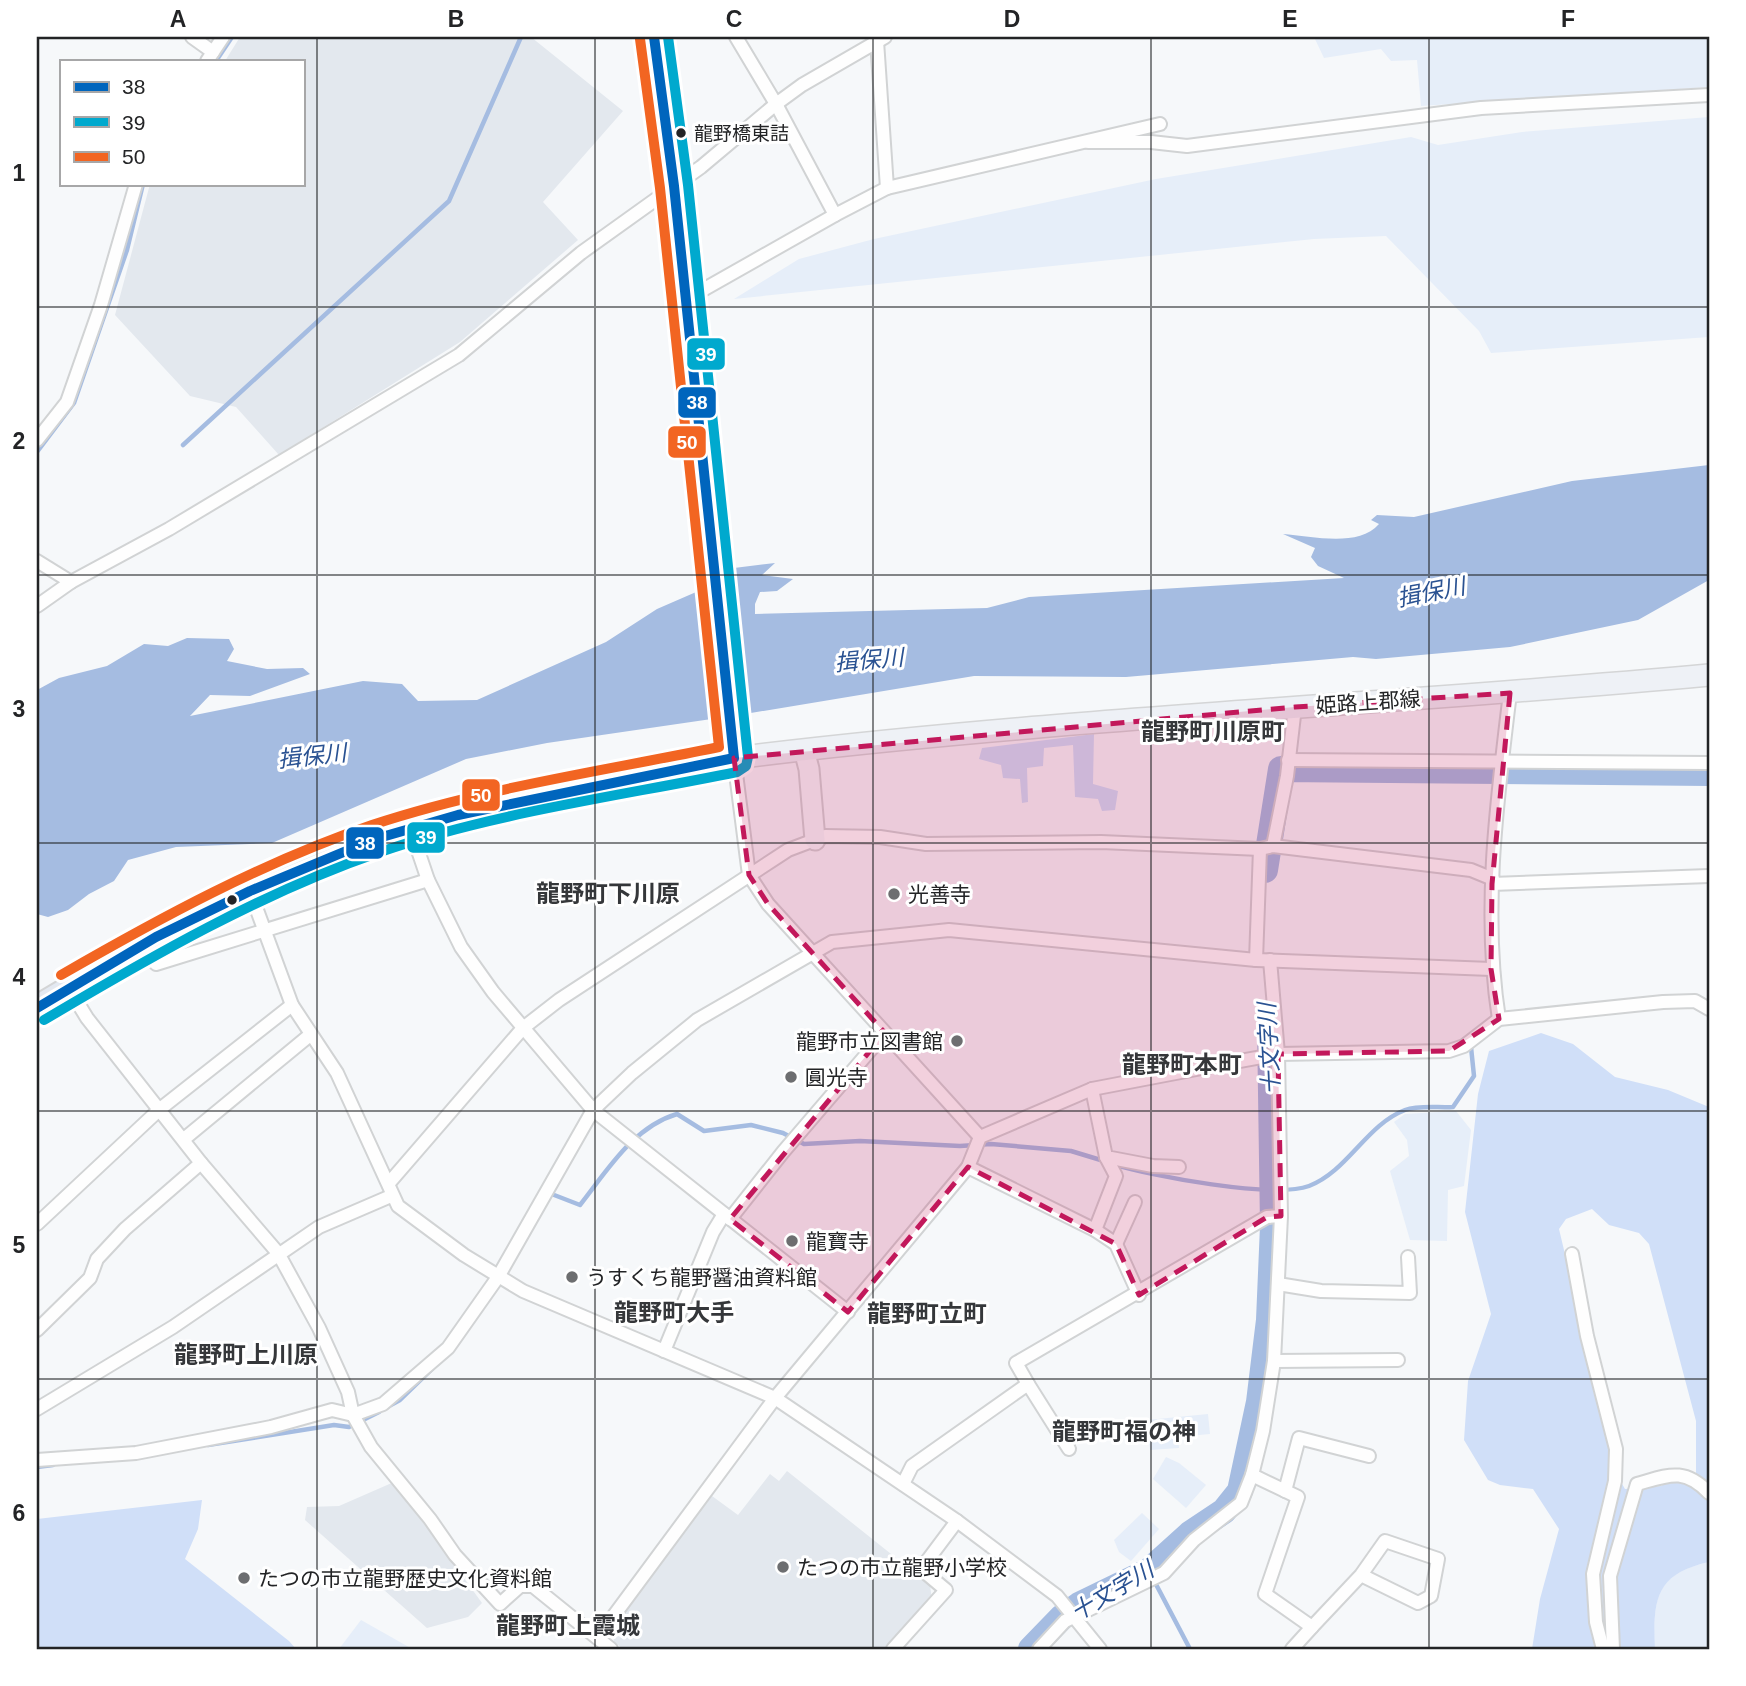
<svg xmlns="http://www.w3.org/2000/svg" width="1746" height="1686" font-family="Helvetica,'Noto Sans JP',sans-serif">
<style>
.built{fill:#e3e8ee}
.green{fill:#e6eef9}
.forest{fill:#d0dff8;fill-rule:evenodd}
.water{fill:#a5bce1}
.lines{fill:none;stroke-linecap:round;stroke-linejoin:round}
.stream{stroke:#a5bce1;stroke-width:4.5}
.river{stroke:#a5bce1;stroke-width:26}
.street-casing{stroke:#d1d3d4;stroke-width:16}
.secondary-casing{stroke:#d1d3d4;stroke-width:23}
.primary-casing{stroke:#d4d5d6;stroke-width:24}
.highway-casing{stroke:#d4d5d6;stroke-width:28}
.street{stroke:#fefefe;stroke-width:12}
.secondary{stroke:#f6f8fa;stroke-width:19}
.primary{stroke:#eef1f6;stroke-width:21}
.highway{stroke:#e4e9f1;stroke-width:24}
.bus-1-casing{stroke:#fff;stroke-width:16}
.bus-2-casing{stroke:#fff;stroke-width:16}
.bus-3-casing{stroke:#fff;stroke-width:16}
.bus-1{stroke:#0065bd;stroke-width:10}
.bus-2{stroke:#00a9ce;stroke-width:10}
.bus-3{stroke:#f26522;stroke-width:10}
.marked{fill:#c2185b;fill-opacity:0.2;stroke:#c2185b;stroke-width:5;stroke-dasharray:14 9;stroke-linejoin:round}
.grid{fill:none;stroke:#232426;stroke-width:2;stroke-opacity:0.55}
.bus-dot{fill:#232426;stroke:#fff;stroke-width:2.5}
.poi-dot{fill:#6d6e70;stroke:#fff;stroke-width:2.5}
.labels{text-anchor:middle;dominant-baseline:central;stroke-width:6;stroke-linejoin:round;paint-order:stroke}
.bus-label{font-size:19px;fill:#232426;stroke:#fff;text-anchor:start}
.street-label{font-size:21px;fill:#232426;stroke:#fff}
.poi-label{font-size:21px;fill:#232426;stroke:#fff;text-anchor:start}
.water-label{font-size:23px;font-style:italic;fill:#2a5292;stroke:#fff}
.quarter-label{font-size:24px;font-weight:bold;fill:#35373a;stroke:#fff}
.line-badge{stroke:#fff;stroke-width:2.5}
.badge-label{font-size:19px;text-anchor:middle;font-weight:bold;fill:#fff}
.neatline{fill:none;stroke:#232426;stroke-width:2.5}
.grid-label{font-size:23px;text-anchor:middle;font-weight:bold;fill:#232426}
</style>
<rect width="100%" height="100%" fill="#f6f8fa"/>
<g class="built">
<path d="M240,37h291l92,74 -80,91 35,38 -118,102 -181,113 -43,-48 -46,-11 -75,-81 35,-131h153v-123h-78z"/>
<path d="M787,1471l143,114 2,15 -45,49h-264l-9,-7 -2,-16 100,-130 26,19 32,-41 9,7z"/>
<path d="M394,1482l88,121 -14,14 -41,11 -122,-108 2,-13 32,-1z"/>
</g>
<g class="green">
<path d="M1314,37h395v50l-288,19 -4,-46 -26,1 -10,-12 -57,9z"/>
<path d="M1709,117v220l-218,16 -12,-22 -93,-95 -72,3 -580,60 65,-40 75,-20 282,-60 255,-42 27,8 84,-13z"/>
<path d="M1456,1111l15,19 -7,56 -16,4 -1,51 -37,-1 -20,-69 19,-15 -2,-16 -13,-18 11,-8z"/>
<path d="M1208,1414l2,20 -32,3 1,11 -29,2 -3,-30z"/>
<path d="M1166,1457l13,6 27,22 -20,23 -33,-29z"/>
<path d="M1142,1513l17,16 -28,32 -12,-9 -5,-12z"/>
<path d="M1709,1562v87h-54c-2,-49 -1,-75 54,-87z"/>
<path d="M361,1620l46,26 4,3h-72z"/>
</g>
<g class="forest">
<path d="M1094,734l-1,50 25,7 -3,19 -13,1 -4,-12 -23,-2 -2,-52 -29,3 -1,18 -16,2 1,34 -6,1 -2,-24 -17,-1 -2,-13 -22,-6 3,-11z"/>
<path d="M1541,1033l32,11 42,33 53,13 41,17v455c-54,12 -56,38 -54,87h-123l8,-50 19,-70 -26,-40 -33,-4 -12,-5 -24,-40 4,-59 23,-67 -26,-102 13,-118 11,-43zM1592,1209l17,16 30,8 10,11 47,177v52l-10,-3 -25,16 -36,3 -7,-12 -59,-248 7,-10z"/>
<path d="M202,1500l-4,29 -13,30 104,82 7,8h-259v-130z"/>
</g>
<path class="water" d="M1709,465v115l-71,40 -128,27 -134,12 -23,-2 -227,20 -152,-1 -235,39 -192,28 -81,16 -194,84 -96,4 -48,13 -14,21 -25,13 -21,16 -20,7 -11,-3v-224l22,-12 48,-12 37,-22 24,2 19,-8 42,1 5,10 -7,12 40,8 36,-1 7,6 -60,22 -40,-1 -20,21 173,-35 39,3 16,17 59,-1 129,-58 51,-33 69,-30v-10l49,-6 -13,12 31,4 -16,12 -17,1 -5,12v10l232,-6 42,-11 315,-19 -26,-12 -7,-9 4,-9 -32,-14c29,2 75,14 96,-10l-8,-4 6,-5 37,2 158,-36z"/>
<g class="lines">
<g class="stream">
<path d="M216,61l16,-24"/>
<path d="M183,445l266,-244 72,-164"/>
<path d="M37,452l37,-49 53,-153 16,-66"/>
<path d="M1113,1164c38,12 160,35 196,22 39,-15 57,-61 96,-76 14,-5 34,-2 48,-3l21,-31 -3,-29 3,-3"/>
<path d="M549,1193l31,12c27,-34 53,-78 97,-91l27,17 47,-6 32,8 21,11 56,-3 100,5 31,-2 80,7 33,10"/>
<path d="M389,1406l11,-6 33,-32"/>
<path d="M208,1445l126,-20 15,2 30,-15"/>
<path d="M37,1467l16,-2"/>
<path d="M1149,1571l41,78"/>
</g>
<g class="river">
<path d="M1265,870l16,-101 428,4"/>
<path d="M1031,1649l31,-32 17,-12 70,-34 42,-38 33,-22 16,-20 19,-89 10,-82 4,-94 -3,-200"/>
</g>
<defs>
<g id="street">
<path d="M192,37l21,15"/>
<path d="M736,37l40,67 59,111 52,-27"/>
<path d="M877,41l10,147 273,-64"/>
<path d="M207,61l16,-24"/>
<path d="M1088,142h63l36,4 294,-38 228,-13"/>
<path d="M685,300l150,-85"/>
<path d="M37,440l30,-38 34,-97 35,-121"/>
<path d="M37,561l34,21"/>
<path d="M37,606l34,-24 98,-53 290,-174 122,-102 120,-86 75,-63 26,-19 83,-48"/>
<path d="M734,758l15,117 19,29 212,233"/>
<path d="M1288,760l421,3"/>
<path d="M410,827l18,53 33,67 32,45 100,118 255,202"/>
<path d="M1273,846l14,-70 8,-69"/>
<path d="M1492,884l217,-8"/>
<path d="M250,891l42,114 45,68 61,133 66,49 59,36 252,107 182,123 100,75 43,53"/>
<path d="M1256,960l4,-111"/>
<path d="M156,964l272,-84"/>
<path d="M68,987l19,31 114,145 77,90 41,75 29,64 5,23 18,32 59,72 25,36 45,49 20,-18h13l78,63"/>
<path d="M1499,1019c-17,-107 -2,-219 11,-326"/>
<path d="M1092,1089l14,68 47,9 26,1"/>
<path d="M184,1139l126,-104"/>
<path d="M968,1167l127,63 21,14 23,51"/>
<path d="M389,1183l134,-155 36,-28 229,-150 37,-14 55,1 46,7 175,-2 159,7 13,-3 198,24 22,9"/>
<path d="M730,1219l53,-67 102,-119"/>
<path d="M37,1224l123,-115 132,-104"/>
<path d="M1095,1230l21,-54 -10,-19"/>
<path d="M1116,1244l19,-42"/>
<path d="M1572,1254l15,82 29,113 -1,32 -22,93 3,48 7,27"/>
<path d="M1278,1284l43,7 89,2 -2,-36"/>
<path d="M37,1330l53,-52 7,-19 28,-30 76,-66"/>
<path d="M664,1351l49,-119 11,-18"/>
<path d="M1274,1361l124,-1"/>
<path d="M1028,1384l41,65"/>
<path d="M37,1409l136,-82 146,-100 72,-31"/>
<path d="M37,1460l99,-7 135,-26 61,-17 21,5 30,-11 65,-56 50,-71 95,-167 39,-37 65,-53 135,-78 117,-12 307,30 235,9"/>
<path d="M1252,1475l46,22 -33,97 47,33 -20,22"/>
<path d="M903,1484l9,-18 116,-82 -12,-21 251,-146 14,-1"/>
<path d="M1285,1491l14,-53 70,18"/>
<path d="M1312,1627l49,-52 24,-34 53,18 -7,37 -13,7 -57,-28"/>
<path d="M598,1637l177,-239 193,-231 12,-30 112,-48 115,-22 71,-13 171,-3 15,-5 35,-27 164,-17 32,-1 14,8"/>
<path d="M893,1649l53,-59 -25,-21 36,-48"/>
<path d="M1039,1649l26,-28 99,-48 30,-33 47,-37 11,-28 11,-44 11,-70 7,-145 -3,-162 -8,-94"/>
<path d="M1613,1649l-3,-73 27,-92c32,-9 47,-17 72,9"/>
</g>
<path id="secondary" d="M804,750l5,19 6,71"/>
<path id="primary" d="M734,758c324,-40 651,-53 975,-83"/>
<path id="highway" d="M37,1008l119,-71 94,-46 125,-52 83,-24 276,-57 -60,-572 -20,-149"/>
</defs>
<use href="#street" class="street-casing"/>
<use href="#secondary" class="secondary-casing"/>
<use href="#primary" class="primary-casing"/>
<use href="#highway" class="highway-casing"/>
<use href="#street" class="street"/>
<use href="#secondary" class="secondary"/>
<use href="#primary" class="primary"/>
<use href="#highway" class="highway"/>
<defs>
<path id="bus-1" d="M37,1008l119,-71 94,-46 125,-52 83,-24 276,-57 -60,-572 -20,-149"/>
<path id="bus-2" d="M44,1020c108,-64 217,-127 336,-168 112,-39 240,-56 357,-80l9,-6 2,-9 -60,-572 -20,-148"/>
<path id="bus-3" d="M61,975c99,-57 202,-113 311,-150 112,-37 231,-54 347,-78l-59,-559 -20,-149"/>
</defs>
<use href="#bus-1" class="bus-1-casing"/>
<use href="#bus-2" class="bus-2-casing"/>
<use href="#bus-3" class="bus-3-casing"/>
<use href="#bus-1" class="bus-1"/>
<use href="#bus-2" class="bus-2"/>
<use href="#bus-3" class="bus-3"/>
</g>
<path class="marked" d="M1510,693l-18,191 -1,85 8,50 -50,32 -171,3 3,162 -14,1 -128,78 -23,-51 -148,-77 -120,145 -118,-93 155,-186 -117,-129 -19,-29 -15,-117 561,-51z"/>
<path class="grid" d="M317,37v1612M595,37v1612M873,37v1612M1151,37v1612M1429,37v1612M37,307h1672M37,575h1672M37,843h1672M37,1111h1672M37,1379h1672"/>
<g class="bus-dot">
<circle cx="681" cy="133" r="6"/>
<circle cx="232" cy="900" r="6"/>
</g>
<g class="poi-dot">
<circle cx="894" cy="894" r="7"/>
<circle cx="957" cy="1041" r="7"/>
<circle cx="791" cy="1077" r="7"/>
<circle cx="792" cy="1241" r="7"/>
<circle cx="572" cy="1277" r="7"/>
<circle cx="783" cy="1567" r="7"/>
<circle cx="244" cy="1578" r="7"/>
</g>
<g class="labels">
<g class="bus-label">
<text x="694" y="133">龍野橋東詰</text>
</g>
<g class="street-label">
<text transform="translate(1368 702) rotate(-4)">姫路上郡線</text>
</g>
<g class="poi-label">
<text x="908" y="894">光善寺</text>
<text x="943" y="1041" text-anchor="end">龍野市立図書館</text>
<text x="805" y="1077">圓光寺</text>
<text x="806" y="1241">龍寶寺</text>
<text x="586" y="1277">うすくち龍野醤油資料館</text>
<text x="797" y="1567">たつの市立龍野小学校</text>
<text x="258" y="1578">たつの市立龍野歴史文化資料館</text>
</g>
<g class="water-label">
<text transform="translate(1431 592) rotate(-11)">揖保川</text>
<text transform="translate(869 660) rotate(-5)">揖保川</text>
<text transform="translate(312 756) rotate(-6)">揖保川</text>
<text transform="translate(1269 1049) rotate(-93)">十文字川</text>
<text transform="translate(1112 1591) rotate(-31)">十文字川</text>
</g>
<g class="quarter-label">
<text x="1213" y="731">龍野町川原町</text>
<text x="608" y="893">龍野町下川原</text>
<text x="1182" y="1064">龍野町本町</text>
<text x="674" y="1312">龍野町大手</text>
<text x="927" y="1313">龍野町立町</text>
<text x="246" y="1354">龍野町上川原</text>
<text x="1124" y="1431">龍野町福の神</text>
<text x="568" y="1625">龍野町上霞城</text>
</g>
</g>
<g class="line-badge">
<rect x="686" y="337" width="40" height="34" rx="7" fill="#00a9ce"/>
<rect x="677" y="386" width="40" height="33" rx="7" fill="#0065bd"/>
<rect x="667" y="425" width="40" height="34" rx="7" fill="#f26522"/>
<rect x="461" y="778" width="40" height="34" rx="7" fill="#f26522"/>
<rect x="406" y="821" width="40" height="33" rx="7" fill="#00a9ce"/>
<rect x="345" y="826" width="40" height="34" rx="7" fill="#0065bd"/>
</g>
<g class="badge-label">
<text x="706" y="361">39</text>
<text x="697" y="409">38</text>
<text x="687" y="449">50</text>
<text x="481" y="802">50</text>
<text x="426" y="844">39</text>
<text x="365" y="850">38</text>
</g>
<rect width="1746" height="1686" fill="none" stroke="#ffffff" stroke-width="77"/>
<rect x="60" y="60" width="245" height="126" fill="#ffffff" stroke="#a7a7a8" stroke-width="2"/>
<rect x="74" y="82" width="35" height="10" fill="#0065bd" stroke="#a7a7a8" stroke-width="2"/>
<text x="122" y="94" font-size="21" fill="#232426">38</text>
<rect x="74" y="117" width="35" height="10" fill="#00a9ce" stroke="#a7a7a8" stroke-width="2"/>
<text x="122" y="130" font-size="21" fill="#232426">39</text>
<rect x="74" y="152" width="35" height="10" fill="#f26522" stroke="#a7a7a8" stroke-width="2"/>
<text x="122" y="164" font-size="21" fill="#232426">50</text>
<rect x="38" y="38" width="1670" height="1610" class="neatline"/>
<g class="grid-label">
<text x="178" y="27">A</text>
<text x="456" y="27">B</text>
<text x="734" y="27">C</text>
<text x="1012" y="27">D</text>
<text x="1290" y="27">E</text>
<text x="1568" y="27">F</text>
<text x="19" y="181">1</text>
<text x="19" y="449">2</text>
<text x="19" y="717">3</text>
<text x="19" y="985">4</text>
<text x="19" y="1253">5</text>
<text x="19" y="1521">6</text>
</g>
</svg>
